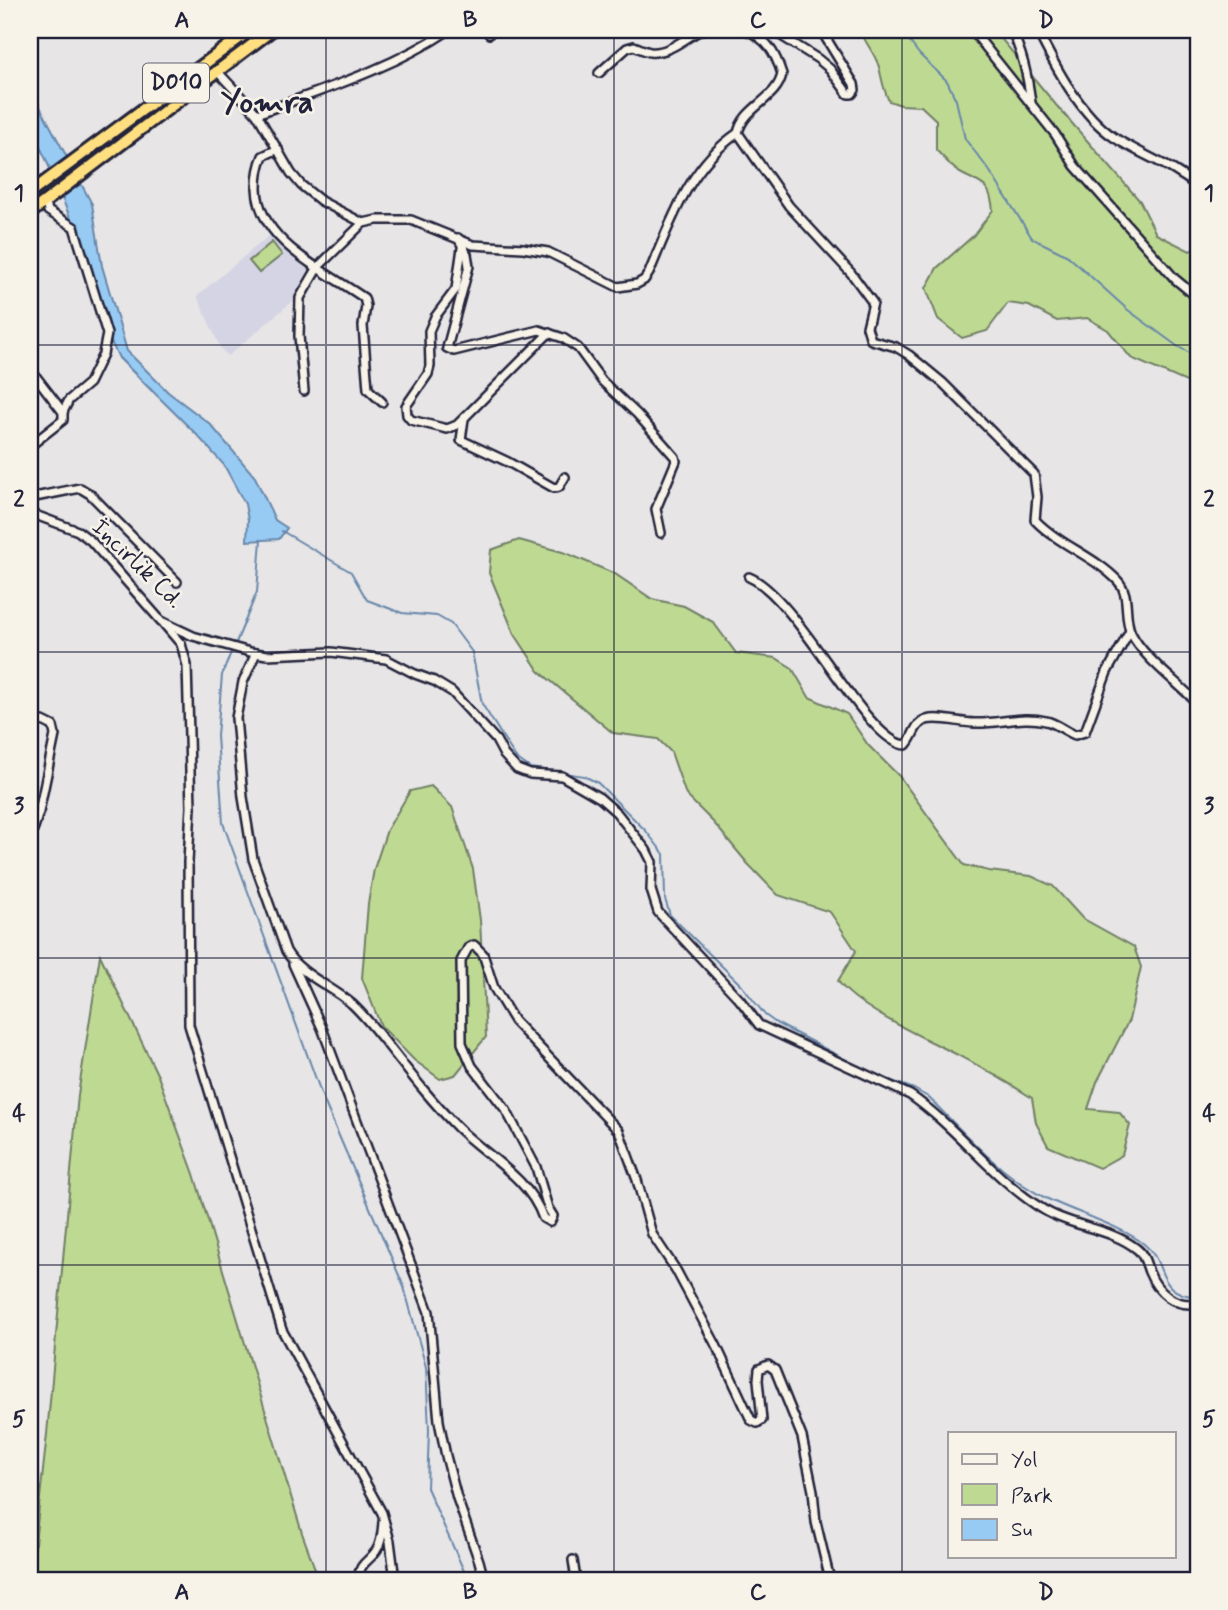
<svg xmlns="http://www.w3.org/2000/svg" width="1228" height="1610" font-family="Mynerve,sans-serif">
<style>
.built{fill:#d4d4e4}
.green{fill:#beda92;stroke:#707e66;stroke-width:2}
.water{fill:#97cbf4;stroke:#6887aa;stroke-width:2}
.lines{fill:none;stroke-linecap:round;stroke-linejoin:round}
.stream{stroke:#6887aa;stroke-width:2}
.minor-casing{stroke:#22223b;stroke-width:12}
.highway-casing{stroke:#22223b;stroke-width:16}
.minor{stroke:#f7f3e8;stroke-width:7}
.highway{stroke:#ffdf80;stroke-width:10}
.grid{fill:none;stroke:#22223b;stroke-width:2;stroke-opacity:0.55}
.labels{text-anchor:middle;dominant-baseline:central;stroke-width:5;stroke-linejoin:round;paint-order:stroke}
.shield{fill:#f7f3e8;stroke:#62616f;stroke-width:2}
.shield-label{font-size:23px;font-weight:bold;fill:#22223b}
.street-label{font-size:24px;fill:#22223b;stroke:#f7f3e8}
.district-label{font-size:32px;font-weight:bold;fill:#22223b;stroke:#f7f3e8}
.neatline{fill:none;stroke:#22223b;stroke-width:2.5}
.grid-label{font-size:23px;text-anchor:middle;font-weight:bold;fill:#22223b}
</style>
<rect width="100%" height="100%" fill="#e7e5e6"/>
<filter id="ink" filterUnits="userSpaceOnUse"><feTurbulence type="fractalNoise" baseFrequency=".0143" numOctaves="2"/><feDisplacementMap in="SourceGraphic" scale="14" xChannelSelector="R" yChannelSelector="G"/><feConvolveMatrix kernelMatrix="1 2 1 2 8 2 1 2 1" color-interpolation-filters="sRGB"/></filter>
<g filter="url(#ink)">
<path class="built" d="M271,234l7,9 33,22 -7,13 -3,2 1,2 -7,17 -67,57 -7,-7 -24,-53z"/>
<g class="green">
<path d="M860,30h134l62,75 84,96 16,33 34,17 8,-4v140l-67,-29 -23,-28 -21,-12 -30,3 -28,-15 -21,-3 -21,28 -25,7 -24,-19 -12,-31 11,-20 36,-32 20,-26c-3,-27 -10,-25 -31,-36 -10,-5 -18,-17 -26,-24v-30l-15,-14 -20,-1 -12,-4c-6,-12 -7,-22 -10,-34 -4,-14 -14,-24 -19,-37z"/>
<path d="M272,242l10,13 -23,18 -10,-12z"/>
<path d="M519,540l47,13 49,21 37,25 32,7 29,16 23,31 40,5 16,10 17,29 38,17 21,31 31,31 65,89 25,6 42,5 22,10 29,32 52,29 7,20 -12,53 -32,62 -9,27 31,3 11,13 -8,30 -23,13 -51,-22 -12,-23 -4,-25c-20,-13 -40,-25 -61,-36 -34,-19 -112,-51 -133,-81l18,-30 -26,-39 -52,-17 -30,-31 -34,-41 -28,-28 -15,-43 -13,-13 -45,-6 -74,-62 -25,-38 -25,-60 2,-23z"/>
<path d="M431,786l21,21 21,62 7,51 6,117 -31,38 -15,4 -26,-19 -33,-34 -19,-48 6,-74 6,-35 13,-39 23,-39z"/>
<path d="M100,955l58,121 36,98 108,359 17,47h-288l16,-146 31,-339z"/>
</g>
<path class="water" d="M30,88l62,116 10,62 25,85 41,41 42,32 45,53 20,43 12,8 -8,11 -32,2 1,-21 -3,-16 -21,-39 -26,-29 -79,-78 -12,-24 -33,-107 -29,-70 -15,-30z"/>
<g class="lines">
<g class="stream">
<path d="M901,30l18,24 28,27 9,19 9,39 24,31 43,68 36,18 60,54 49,36 21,12"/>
<path d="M119,358l33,33"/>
<path d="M282,531l69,41 16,28 35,13 35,3 14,8 21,28 10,52 34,54 14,10 54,8 14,7 48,48 18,23 1,45 5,16 72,71 23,29 11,8 97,51 41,15 14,8c34,33 72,78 114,99 30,16 76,28 102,48 25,20 9,49 54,53"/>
<path d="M235,645l22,-53 4,-52"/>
<path d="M232,650l-10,25 -5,61 6,87 101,278 80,186 22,80 3,63 -2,58 41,92"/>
</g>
<defs>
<g id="minor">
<path d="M486,30l3,4"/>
<path d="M746,30c21,9 29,22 36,44 -5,26 -38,32 -44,59l51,73 62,67 22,30 -6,24 4,13 25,7 13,8 34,28 91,91 3,23 -2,23c24,25 61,37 83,61 13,14 5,35 13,52 13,26 47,49 67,71"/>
<path d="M772,30l46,29 12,10 18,25h4l3,-4 -1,-6 -33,-54"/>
<path d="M972,30l83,104 20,32 100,113 23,19"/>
<path d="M1011,30c12,23 17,47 20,73"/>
<path d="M1037,30c18,36 43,85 78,108 28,18 57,27 83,49"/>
<path d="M217,71l40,43 34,59 10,12 20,16 42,22 -45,44 -18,31 -1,38 5,55"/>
<path d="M599,73l28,-25 7,-2c5,2 11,5 16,6 19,2 36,-15 51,-22"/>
<path d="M257,114c65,-24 134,-45 192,-84"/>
<path d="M278,149l-15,7c-5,11 -6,21 -6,32 1,54 69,83 107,110l2,8 -3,20 5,63 14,13"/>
<path d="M48,199l-2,3 2,9 26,16 33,107 -4,20 -14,29 -20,17 -6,12"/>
<path d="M363,223l14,-3h34l62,25 50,3 25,4 70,35 19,-3 7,-4 5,-7c22,-52 40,-107 89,-140"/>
<path d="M458,238l9,16 2,12 -22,82 7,3 85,-21 24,8 15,10 24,33 35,33 38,43 1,4 -20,48 5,24"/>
<path d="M462,248l-6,41 -21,28 -6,14 1,35 -2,8 -22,32 1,9 4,5 36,9 10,-4 92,-92"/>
<path d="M30,369l33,43v8l-33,26"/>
<path d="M464,419l-3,21 47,22 46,26 5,-1 6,-10"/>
<path d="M30,498l50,-10 10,6 87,88"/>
<path d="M30,513l48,18 13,10 70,80 32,15 57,16 17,3 64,-3 55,7 29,15 19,7 18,11 44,48 8,15 13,14 13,5 32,2 38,22 17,15 29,37 6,12 -1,28 7,22 82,88 19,25 151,70c48,33 84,85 134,115 28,17 67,18 93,39 7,5 9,15 12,23 8,20 26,36 49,31"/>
<path d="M749,577c49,20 117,167 157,168 8,-8 8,-21 20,-25 14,-4 34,3 49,3 24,1 47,-8 71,-2 10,2 19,10 29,14l10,-3 22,-60 23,-41"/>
<path d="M164,624l17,20 6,21 4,142 -3,55 1,163 93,305 100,183 8,28 5,39"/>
<path d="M256,653l-13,29 -7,36 7,79 10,62 33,92c14,24 44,34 66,53 14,13 26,29 38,44 22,28 44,56 69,81 29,28 70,49 84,89l7,4 3,-6 -5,-8 -12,-41 -30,-57 -34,-44 -10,-23 -1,-82 7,-13 6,-3 9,9 11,34 20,33 105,110 18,49 15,54 24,36 40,75 35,75 6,3 5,-3 -4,-40 1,-11 9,-4 7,5 27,67 11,54 3,31 14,58"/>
<path d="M30,724l13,-3 10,5 2,9 -16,77 -9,28"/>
<path d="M30,872l2,24 -2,5"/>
<path d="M293,964l29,64 107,284 10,109 7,35 11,42 22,63 5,19"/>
<path d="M573,1560l3,20"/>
<path d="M484,1576l13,4"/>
<path d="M358,1580c2,-19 10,-17 18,-29 6,-8 6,-19 7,-29"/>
</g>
<g id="highway">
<path d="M30,193l220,-163"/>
<path d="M30,213l242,-183"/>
</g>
</defs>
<use href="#minor" class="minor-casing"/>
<use href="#highway" class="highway-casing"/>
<use href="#minor" class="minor"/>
<use href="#highway" class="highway"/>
</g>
</g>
<path class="grid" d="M326,30v1550M614,30v1550M902,30v1550M30,345h1168M30,652h1168M30,958h1168M30,1265h1168"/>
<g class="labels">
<rect class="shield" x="143" y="63.5" width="66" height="39" rx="5"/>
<g class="shield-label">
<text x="176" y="83">D010</text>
</g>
<g class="street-label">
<text transform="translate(137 564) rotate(44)">İncirlik Cd.</text>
</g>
<g class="district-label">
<text x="267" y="103">Yomra</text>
</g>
</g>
<rect width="1228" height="1610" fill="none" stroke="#f7f3e8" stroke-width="77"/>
<rect x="948" y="1432" width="228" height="126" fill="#f7f3e8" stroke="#a29fa3" stroke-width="2"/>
<rect x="962" y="1454" width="35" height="10" fill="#f7f3e8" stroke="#a29fa3" stroke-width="2"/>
<text x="1011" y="1466" font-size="21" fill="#22223b">Yol</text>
<rect x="962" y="1484" width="35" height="21" fill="#beda92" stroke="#a29fa3" stroke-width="2"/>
<text x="1011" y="1502" font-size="21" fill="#22223b">Park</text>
<rect x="962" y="1519" width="35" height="21" fill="#97cbf4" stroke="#a29fa3" stroke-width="2"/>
<text x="1011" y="1536" font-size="21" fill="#22223b">Su</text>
<rect x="38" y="38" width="1152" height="1534" class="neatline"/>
<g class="grid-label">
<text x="182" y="27">A</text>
<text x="470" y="27">B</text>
<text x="758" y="27">C</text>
<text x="1046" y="27">D</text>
<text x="19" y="200">1</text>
<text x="1209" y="200">1</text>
<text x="19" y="506">2</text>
<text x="1209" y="506">2</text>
<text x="19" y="813">3</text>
<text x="1209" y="813">3</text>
<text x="19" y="1120">4</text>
<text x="1209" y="1120">4</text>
<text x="19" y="1426">5</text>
<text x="1209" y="1426">5</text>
<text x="182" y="1599">A</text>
<text x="470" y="1599">B</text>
<text x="758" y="1599">C</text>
<text x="1046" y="1599">D</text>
</g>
</svg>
